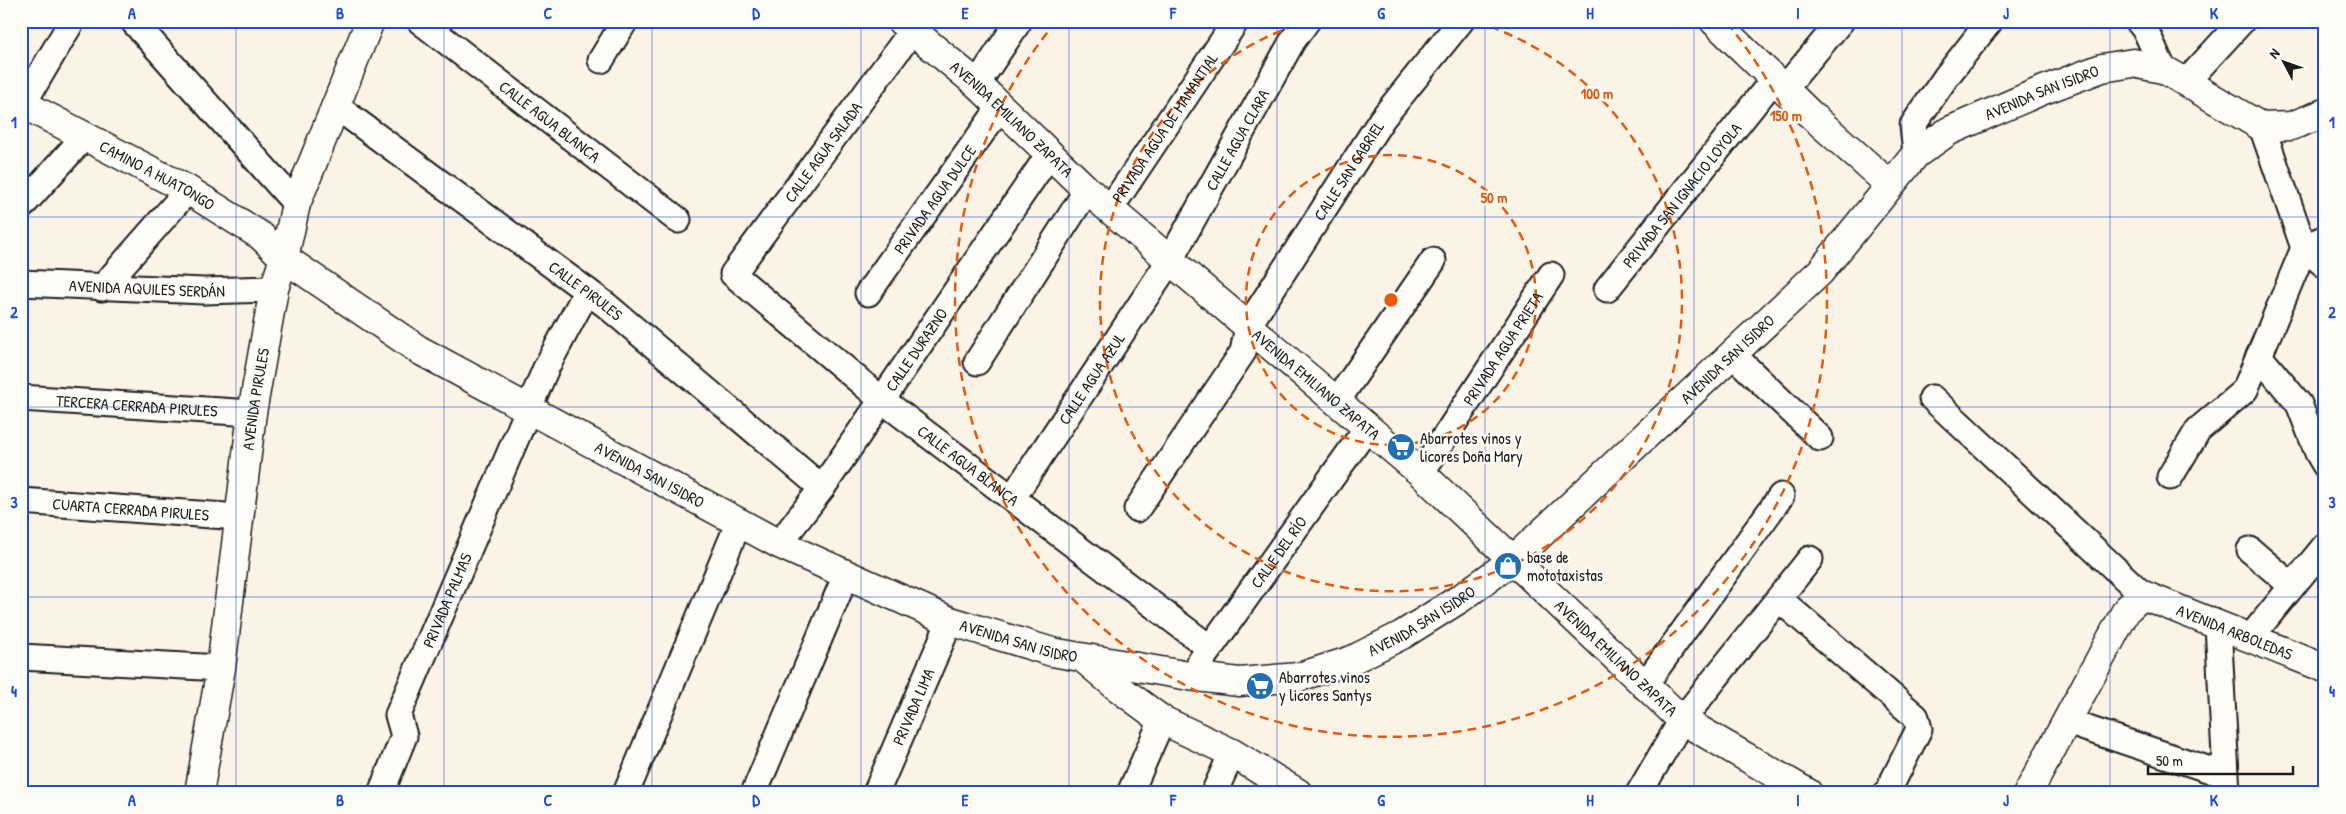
<svg xmlns="http://www.w3.org/2000/svg" width="2346" height="814" font-family="'Patrick Hand',sans-serif">
<style>
.lines{fill:none;stroke-linecap:round;stroke-linejoin:round}
.minor-casing{stroke:#1c1c1c;stroke-width:29}
.major-casing{stroke:#1c1c1c;stroke-width:31}
.minor{stroke:#fdfcf7;stroke-width:25}
.major{stroke:#fdfcf7;stroke-width:28}
.grid{fill:none;stroke:#1d4ed8;stroke-width:1;stroke-opacity:0.55}
.ring{fill:none;stroke:#e8590c;stroke-width:2.5;stroke-dasharray:9 6}
.labels{text-anchor:middle;dominant-baseline:central;stroke-width:5;stroke-linejoin:round;paint-order:stroke}
.street-label{font-size:16px;fill:#1c1c1c;stroke:#fdfcf7}
.poi-label{font-size:16px;fill:#1c1c1c;stroke:#fdfcf7;text-anchor:start}
.centre{fill:#e8590c;stroke:#fdfcf7;stroke-width:2.5}
.ring-label{font-size:15px;text-anchor:middle;font-weight:bold;fill:#e8590c;stroke:#fdfcf7;stroke-width:5;stroke-linejoin:round;paint-order:stroke}
.neatline{fill:none;stroke:#1d4ed8;stroke-width:2}
.grid-label{font-size:16px;text-anchor:middle;font-weight:bold;fill:#1d4ed8}
</style>
<rect width="100%" height="100%" fill="#fbf3e6"/>
<filter id="ink" filterUnits="userSpaceOnUse"><feTurbulence type="fractalNoise" baseFrequency=".02" numOctaves="2"/><feDisplacementMap in="SourceGraphic" scale="10" xChannelSelector="R" yChannelSelector="G"/><feConvolveMatrix kernelMatrix="1 2 1 2 8 2 1 2 1" color-interpolation-filters="sRGB"/></filter>
<g filter="url(#ink)">
<g class="lines">
<defs>
<g id="minor">
<path d="M133,21l163,183"/>
<path id="s1" d="M420,21l258,199"/>
<path d="M2138,21l8,10 17,38"/>
<path id="s2" d="M912,31l-179,243 149,126 328,248"/>
<path d="M601,60l24,-39"/>
<path d="M2187,81l55,-60"/>
<path d="M977,84l42,-63"/>
<path d="M1784,89l57,-68"/>
<path d="M23,104l49,-83"/>
<path id="s3" d="M337,107l269,198 216,183"/>
<path d="M1916,154l-3,-29 33,-48 44,-56"/>
<path d="M21,207l64,-71"/>
<path id="s4" d="M1110,209l126,-188"/>
<path d="M2304,248l21,17"/>
<path d="M2304,248l21,-10"/>
<path id="s5" d="M21,283l183,8 70,-2"/>
<path d="M102,288l86,-98"/>
<path id="s6" d="M1607,289l167,-210"/>
<path id="s7" d="M868,293l133,-187"/>
<path d="M1733,355l87,83"/>
<path d="M2259,356l40,48 19,49 7,12"/>
<path d="M977,362l110,-172"/>
<path id="s8" d="M21,398l231,15"/>
<path d="M1932,398l211,197"/>
<path d="M1337,401l96,-140"/>
<path id="s9" d="M1421,473l130,-198"/>
<path d="M2170,477l28,-47 47,-40 59,-142 -42,-121"/>
<path id="s10" d="M1013,497l157,-237 123,-220 14,-19"/>
<path id="s11" d="M21,501l218,16"/>
<path id="s12" d="M1137,509l106,-157 5,-26 134,-207 79,-98"/>
<path id="s13" d="M779,544l43,-56 228,-335"/>
<path d="M2250,550l42,36"/>
<path d="M1779,599l137,118 3,12 -32,64"/>
<path d="M2218,625l9,168"/>
<path d="M2250,638l75,-92"/>
<path d="M21,657l200,11"/>
<path id="s14" d="M1200,662l167,-234"/>
<path d="M1644,686l137,-190"/>
<path d="M2067,722l158,53"/>
<path id="s15" d="M381,793l23,-57 -6,-21 148,-347 41,-77"/>
<path d="M626,793l113,-271"/>
<path d="M754,793l92,-218"/>
<path id="s16" d="M876,793l74,-172"/>
<path d="M1130,793l32,-73"/>
<path d="M1214,793l18,-40"/>
<path d="M1639,793l43,-73 128,-161"/>
</g>
<g id="major">
<path id="s17" d="M901,21l76,63 110,106 334,283 261,247 126,73"/>
<path d="M1714,21l96,93 80,71"/>
<path id="s18" d="M21,103l167,87 73,46 23,22 135,92 360,194 171,77 102,31 137,24 50,6 60,-5 53,-17 50,-25 59,-37 51,-37 308,-289 96,-118 33,-23 92,-40 61,-23 31,-5 30,6 99,58 29,-1 34,-13"/>
<path d="M1084,659l32,27 46,34 70,33 66,40"/>
<path id="s19" d="M199,793l22,-125 31,-255 22,-124 10,-31 12,-54 74,-183"/>
<path id="s20" d="M2028,793l99,-184 16,-14 182,73"/>
</g>
</defs>
<use href="#minor" class="minor-casing"/>
<use href="#major" class="major-casing"/>
<use href="#minor" class="minor"/>
<use href="#major" class="major"/>
</g>
</g>
<path class="grid" d="M236,21v772M444,21v772M652,21v772M861,21v772M1069,21v772M1277,21v772M1485,21v772M1694,21v772M1902,21v772M2110,21v772M21,217h2304M21,407h2304M21,597h2304"/>
<g class="ring">
<circle cx="1391" cy="300" r="145"/>
<path d="M1476 22A291 291 0 1 1 1306 22"/>
<path d="M1727 23A436 436 0 1 1 1055 23"/>
</g>
<defs>
<symbol id="supermarket-disc" viewBox="-11 -11 22 22"><circle r="9.5" fill="#1f6fb2" stroke="#fdfcf7"/><path d="M-6-5.5h2.5l.6 2H6L4.5 2H-2.5L-4.4-4H-6ZM-1.5 3.2a1.3 1.3 0 1 0 .1 0ZM3 3.2a1.3 1.3 0 1 0 .1 0Z" fill="#fff"/></symbol>
<symbol id="shop-disc" viewBox="-11 -11 22 22"><circle r="9.5" fill="#1f6fb2" stroke="#fdfcf7"/><path d="M-5-2.5h2.3a2.7 3.5 0 0 1 5.4 0H5L5.5 6h-11ZM-1.5-2.5h3a1.5 2.3 0 0 0-3 0Z" fill="#fff"/></symbol>
</defs>
<g fill-rule="evenodd">
<use href="#supermarket-disc" x="1385" y="431" width="32" height="32"/>
<use href="#shop-disc" x="1492" y="550" width="32" height="32"/>
<use href="#supermarket-disc" x="1244" y="670" width="32" height="32"/>
</g>
<g class="labels">
<g class="street-label">
<text stroke="none"><textPath href="#s18" startOffset="2382">AVENIDA SAN ISIDRO</textPath></text>
<text stroke="none"><textPath href="#s17" startOffset="148">AVENIDA EMILIANO ZAPATA</textPath></text>
<text stroke="none"><textPath href="#s1" startOffset="164">CALLE AGUA BLANCA</textPath></text>
<text stroke="none"><textPath href="#s4" startOffset="98">PRIVADA AGUA DE MANANTIAL</textPath></text>
<text stroke="none"><textPath href="#s10" startOffset="422">CALLE AGUA CLARA</textPath></text>
<text transform="translate(823 152) rotate(-54)">CALLE AGUA SALADA</text>
<text stroke="none"><textPath href="#s12" startOffset="401">CALLE SAN GABRIEL</textPath></text>
<text stroke="none"><textPath href="#s18" startOffset="154">CAMINO A HUATONGO</textPath></text>
<text stroke="none"><textPath href="#s6" startOffset="120">PRIVADA SAN IGNACIO LOYOLA</textPath></text>
<text stroke="none"><textPath href="#s7" startOffset="115">PRIVADA AGUA DULCE</textPath></text>
<text stroke="none"><textPath href="#s5" startOffset="126">AVENIDA AQUILES SERDÁN</textPath></text>
<text stroke="none"><textPath href="#s3" startOffset="309">CALLE PIRULES</textPath></text>
<text stroke="none"><textPath href="#s9" startOffset="149">PRIVADA AGUA PRIETA</textPath></text>
<text stroke="none"><textPath href="#s13" startOffset="238">CALLE DURAZNO</textPath></text>
<text stroke="none"><textPath href="#s18" startOffset="1962">AVENIDA SAN ISIDRO</textPath></text>
<text stroke="none"><textPath href="#s10" startOffset="142">CALLE AGUA AZUL</textPath></text>
<text stroke="none"><textPath href="#s17" startOffset="552">AVENIDA EMILIANO ZAPATA</textPath></text>
<text stroke="none"><textPath href="#s19" startOffset="398">AVENIDA PIRULES</textPath></text>
<text stroke="none"><textPath href="#s8" startOffset="116">TERCERA CERRADA PIRULES</textPath></text>
<text stroke="none"><textPath href="#s2" startOffset="605">CALLE AGUA BLANCA</textPath></text>
<text stroke="none"><textPath href="#s18" startOffset="732">AVENIDA SAN ISIDRO</textPath></text>
<text stroke="none"><textPath href="#s11" startOffset="110">CUARTA CERRADA PIRULES</textPath></text>
<text stroke="none"><textPath href="#s14" startOffset="135">CALLE DEL RÍO</textPath></text>
<text stroke="none"><textPath href="#s15" startOffset="208">PRIVADA PALMAS</textPath></text>
<text stroke="none"><textPath href="#s18" startOffset="1558">AVENIDA SAN ISIDRO</textPath></text>
<text stroke="none"><textPath href="#s20" startOffset="329">AVENIDA ARBOLEDAS</textPath></text>
<text stroke="none"><textPath href="#s18" startOffset="1138">AVENIDA SAN ISIDRO</textPath></text>
<text stroke="none"><textPath href="#s17" startOffset="958">AVENIDA EMILIANO ZAPATA</textPath></text>
<text stroke="none"><textPath href="#s16" startOffset="94">PRIVADA LIMA</textPath></text>
</g>
<g class="poi-label">
<text x="1420" y="438">Abarrotes vinos y<tspan x="1420" dy="18">licores Doña Mary</tspan></text>
<text x="1527" y="557">base de<tspan x="1527" dy="18">mototaxistas</tspan></text>
<text x="1279" y="677">Abarrotes vinos<tspan x="1279" dy="18">y licores Santys</tspan></text>
</g>
</g>
<circle cx="1391" cy="300" r="8" class="centre"/>
<g class="ring-label">
<text x="1597" y="99">100 m</text>
<text x="1786" y="121">150 m</text>
<text x="1494" y="203">50 m</text>
</g>
<rect width="2346" height="814" fill="none" stroke="#fdfcf7" stroke-width="55"/>
<g transform="translate(2284 62) rotate(311)" stroke="#fdfcf7" stroke-width="4" paint-order="stroke">
<path d="M0-4L9 19L0 12L-9 19Z" fill="#1c1c1c"/>
<text y="-8" font-size="14" font-weight="bold" text-anchor="middle" fill="#1c1c1c">N</text>
</g>
<path d="M2148 766v8h145v-8" fill="none" stroke="#1c1c1c" stroke-width="2.5"/>
<text x="2156" y="766" font-size="15" fill="#1c1c1c" stroke="#fdfcf7" stroke-width="4" paint-order="stroke">50 m</text>
<rect x="28" y="28" width="2290" height="758" class="neatline"/>
<g class="grid-label">
<text x="132" y="19">A</text>
<text x="340" y="19">B</text>
<text x="548" y="19">C</text>
<text x="756" y="19">D</text>
<text x="965" y="19">E</text>
<text x="1173" y="19">F</text>
<text x="1381" y="19">G</text>
<text x="1590" y="19">H</text>
<text x="1798" y="19">I</text>
<text x="2006" y="19">J</text>
<text x="2214" y="19">K</text>
<text x="14" y="128">1</text>
<text x="2332" y="128">1</text>
<text x="14" y="318">2</text>
<text x="2332" y="318">2</text>
<text x="14" y="508">3</text>
<text x="2332" y="508">3</text>
<text x="14" y="697">4</text>
<text x="2332" y="697">4</text>
<text x="132" y="806">A</text>
<text x="340" y="806">B</text>
<text x="548" y="806">C</text>
<text x="756" y="806">D</text>
<text x="965" y="806">E</text>
<text x="1173" y="806">F</text>
<text x="1381" y="806">G</text>
<text x="1590" y="806">H</text>
<text x="1798" y="806">I</text>
<text x="2006" y="806">J</text>
<text x="2214" y="806">K</text>
</g>
</svg>
